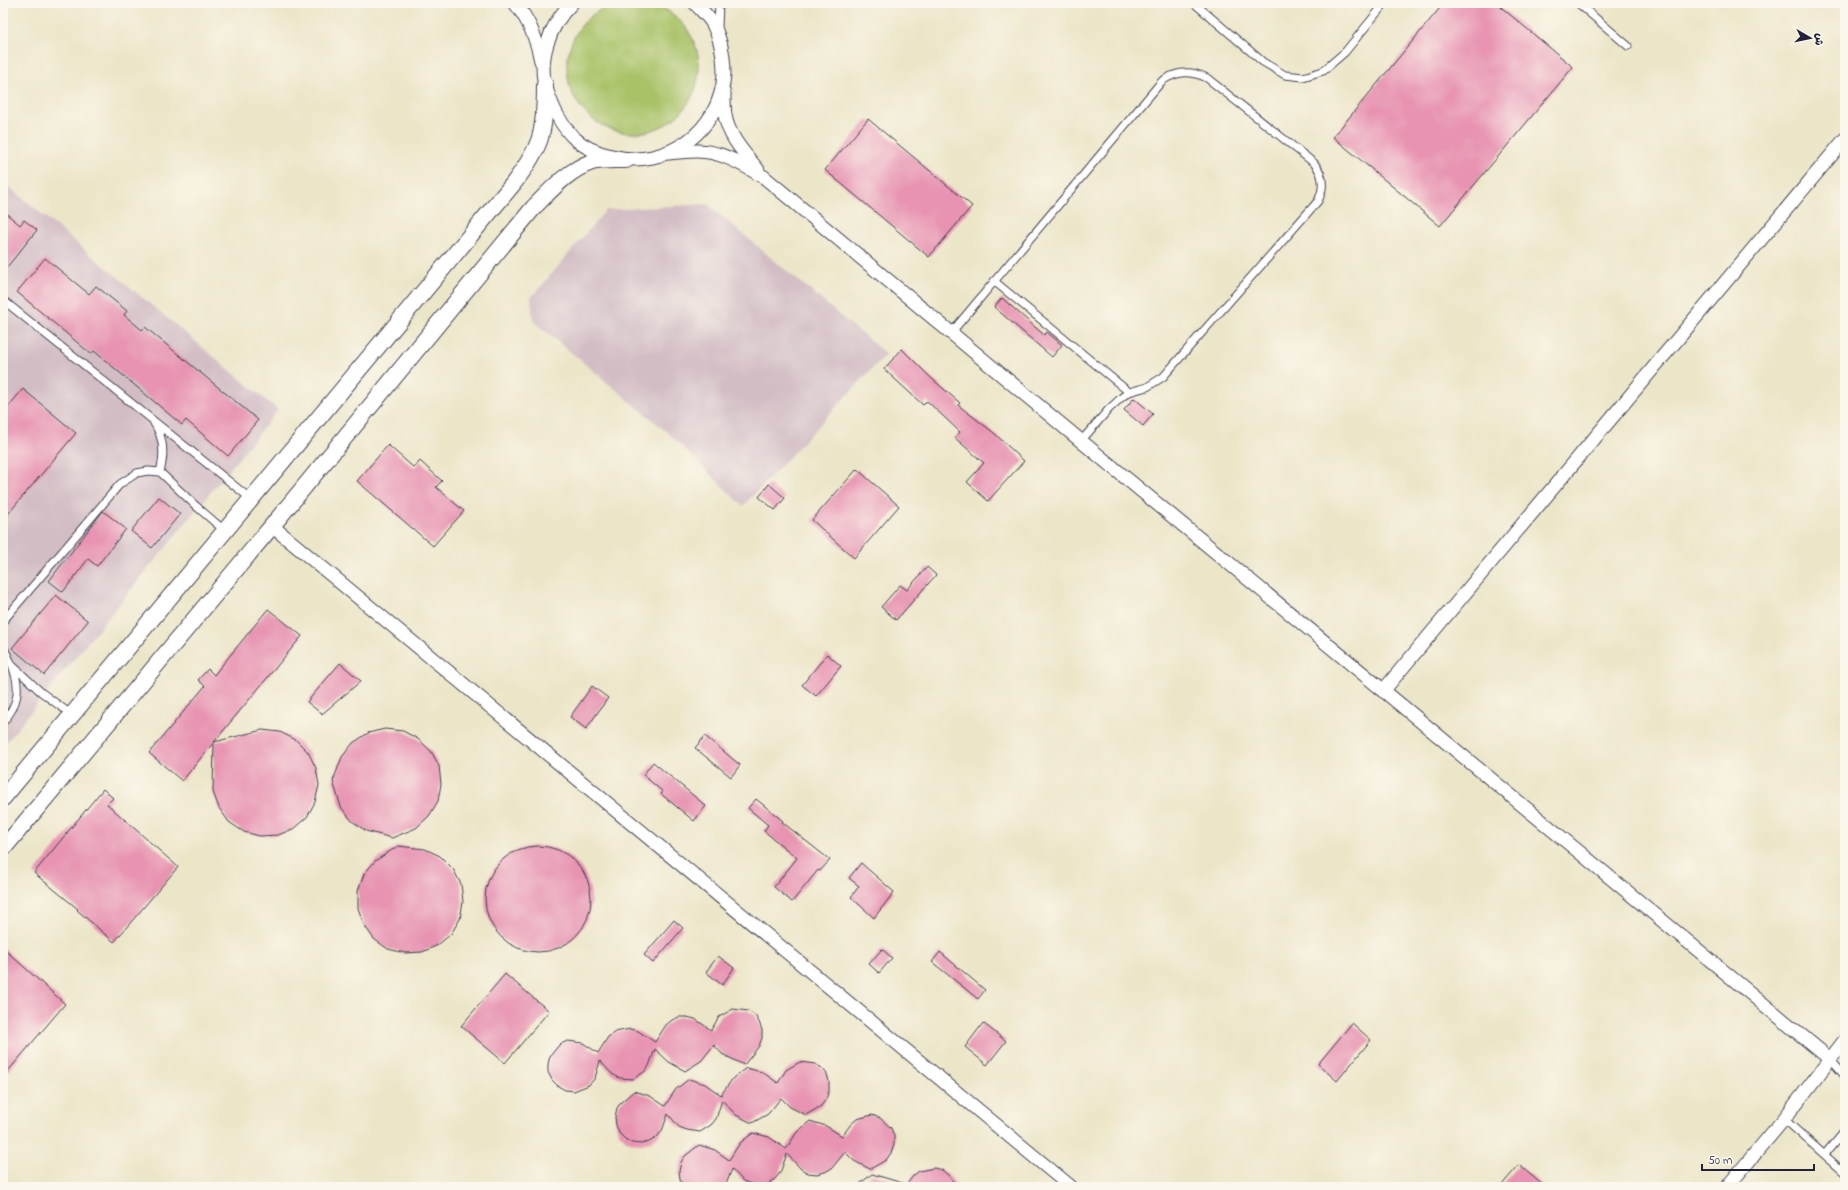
<svg xmlns="http://www.w3.org/2000/svg" width="1848" height="1190" font-family="'Indie Flower','Playpen Sans Arabic',sans-serif">
<style>
.industrial{fill:#d2bdc5}
.green{fill:#a9c267;stroke:#667251}
.building{fill:#e793b1}
.lines{fill:none;stroke-linecap:round;stroke-linejoin:round}
.service-casing{stroke:#403f50;stroke-width:9}
.minor-casing{stroke:#403f50;stroke-width:15}
.tertiary-casing{stroke:#403f50;stroke-width:18}
.service{stroke:#fff;stroke-width:7}
.minor{stroke:#fff;stroke-width:13}
.tertiary{stroke:#fff;stroke-width:16}
</style>
<rect width="100%" height="100%" fill="#fbf7ec"/>
<filter id="ink" filterUnits="userSpaceOnUse"><feTurbulence type="fractalNoise" baseFrequency=".025" numOctaves="2"/><feDisplacementMap in="SourceGraphic" scale="8" xChannelSelector="R" yChannelSelector="G"/><feConvolveMatrix kernelMatrix="1 2 1 2 8 2 1 2 1" color-interpolation-filters="sRGB"/></filter>
<filter id="wash" filterUnits="userSpaceOnUse"><feTurbulence type="fractalNoise" baseFrequency=".012" numOctaves="4" result="noise"/><feDisplacementMap in="SourceGraphic" scale="16" xChannelSelector="R" yChannelSelector="G"/><feGaussianBlur stdDeviation="0.9" result="paint"/><feColorMatrix in="noise" values="0 0 0 0 0 0 0 0 0 0 0 0 0 0 0 0 0 1.4 0 .05"/><feComposite in="paint" operator="in"/></filter>
<g filter="url(#wash)">
<rect width="100%" height="100%" fill="#ece6c9"/>
<g class="industrial">
<path d="M3,182l275,228 -275,336z"/>
<path d="M707,204l179,150 -143,152 -77,-75 -133,-110 -2,-23 75,-88z"/>
</g>
<circle class="green" cx="633" cy="67" r="66"/>
<g id="blocks">
<g class="building">
<path d="M1444,3h52l77,64 -133,159 -107,-89z"/>
<path d="M868,119l104,87 -43,51 -104,-87z"/>
<path d="M3,211l17,14 4,-5 13,10 -34,42z"/>
<path d="M45,258l44,36 7,-8 31,25 -3,4 18,15 3,-3 113,93 -30,36 -42,-36 -4,5 -88,-74 -3,3 -74,-62z"/>
<path d="M1002,298l42,37 3,-3 15,13 -10,12 -58,-50z"/>
<path d="M902,349l28,28 30,26 -2,2 36,28 30,28 -36,40 -21,-19 17,-19 -29,-25 5,-6 -33,-31 -4,4 -39,-36z"/>
<path d="M23,389l53,44 -73,87v-107z"/>
<path d="M1134,398l19,16 -10,12 -19,-16z"/>
<path d="M388,445l26,23 6,-7 22,20 -6,6 28,24 -31,35 -76,-65z"/>
<path d="M857,469l42,37 -45,52 -42,-38z"/>
<path d="M769,484l16,14 -10,12 -16,-13z"/>
<path d="M159,497l21,17 -28,34 -21,-17z"/>
<path d="M103,511l23,18 -29,37 -9,-7 -25,33 -14,-11z"/>
<path d="M927,567l9,8 -40,45 -15,-13 19,-22 7,5z"/>
<path d="M56,595l32,26 -44,54 -32,-27z"/>
<path d="M268,609l34,27 -88,106 48,-12 18,2 16,8 12,12 8,16 3,17 -4,17 -8,15 -14,12 -15,6 -18,1 -16,-4 -15,-10 -10,-14 -6,-16 1,-50 -32,39 -33,-28 56,-67 -7,-6 10,-11 6,6z"/>
<path d="M827,654l14,12 -25,30 -14,-11z"/>
<path d="M340,663l21,18 -39,33 -15,-12z"/>
<path d="M592,686l16,12 -22,31 -16,-12z"/>
<path d="M385,729l18,2 15,8 13,12 8,15 2,18 -3,17 -9,15 -13,12 -24,10 -26,-7 -14,-10 -11,-14 -8,-26 9,-24 11,-14 15,-10z"/>
<path d="M705,736l35,29 -9,12 -36,-29z"/>
<path d="M653,762l53,44 -12,15 -33,-27 2,-2 -20,-17z"/>
<path d="M103,789l10,9 -6,6 71,63 -64,75 -37,-32 1,-1 -44,-36z"/>
<path d="M756,799l27,22 -1,1 48,38 -10,11 -2,-1 -26,32 -18,-15 23,-29 -33,-27 4,-6 -20,-17z"/>
<path d="M398,846l27,3 15,7 13,13 8,15 2,18 -3,17 -9,15 -13,11 -16,7 -17,1 -17,-4 -14,-10 -10,-14 -6,-17v-17l6,-17 11,-13z"/>
<circle cx="538" cy="899" r="53"/>
<path d="M861,863l33,29 -20,26 -23,-21 8,-11 -10,-8z"/>
<path d="M674,920l9,8 -30,35 -9,-8z"/>
<path d="M3,948l62,56 -62,73z"/>
<path d="M882,949l10,9 -13,15 -10,-9z"/>
<path d="M940,952l45,38 -7,9 -46,-37z"/>
<path d="M718,956l16,12 -12,17 -16,-13z"/>
<path d="M505,974l44,37 -44,52 -44,-37z"/>
<path d="M733,1009l15,2 7,4 4,7 3,8v8l-3,8 -15,19 -22,-11 -8,-9 -13,16 -16,10 -16,-9 -14,-13 -6,17 -5,6 -11,7 -13,-1 -8,-4 -12,-13 -5,17 -6,7 -15,6 -9,-1 -7,-4 -6,-6 -4,-8v-8l2,-8 10,-12 8,-3 15,2 15,10 10,-16 7,-5 15,-3 8,2 17,11 11,-17 6,-5 7,-3h8l8,2 16,11 8,-13z"/>
<path d="M983,1023l23,18 -19,24 -22,-18z"/>
<path d="M1352,1023l19,17 -34,41 -19,-17z"/>
<path d="M800,1062l15,2 7,4 5,6 2,8v9l-3,8 -5,7 -15,9 -16,-8 -9,-9 -13,16 -16,9 -16,-8 -14,-15 -6,19 -5,6 -11,7 -13,-2 -8,-3 -11,-13 -6,17 -6,7 -7,4 -8,2 -9,-1 -7,-4 -6,-6 -3,-8 -1,-8 2,-9 4,-6 13,-11 16,5 15,10 11,-17 13,-10 16,5 16,11 12,-17 13,-10 16,4 16,11 8,-13z"/>
<path d="M872,1115l8,3 11,10 3,8v9l-3,8 -5,7 -16,9 -16,-8 -9,-9 -13,16 -7,4 -8,2 -9,-1 -7,-4 -14,-15 -7,19 -5,6 -7,5 -9,1 -8,-1 -8,-3 -11,-12 -7,18h-42l-3,-8 -1,-8 2,-9 4,-6 14,-11 16,5 14,10 11,-17 13,-10 16,4 17,12 11,-17 13,-11 16,5 16,10 9,-12 6,-5z"/>
<path d="M1519,1165l26,22h-45z"/>
<path d="M934,1168l8,2 6,5 10,12h-53l8,-11 6,-5z"/>
<path d="M872,1174l34,10 -1,3h-49z"/>
</g>
</g>
</g>
<g filter="url(#ink)">
<use href="#blocks" fill-opacity="0" stroke="#403f50" stroke-width="1"/>
<g class="lines">
<defs>
<g id="service">
<path d="M1194,3l69,59 22,13 18,2 20,-6 22,-19 40,-49"/>
<path d="M1578,3l50,43"/>
<path d="M718,28l1,-25"/>
<path d="M994,281l135,111"/>
<path d="M3,300l248,199"/>
<path d="M951,333l211,-252c15,-10 29,-11 45,-3l107,85c10,12 11,24 4,38l-155,176 -16,10 -18,5 -7,5 -13,12 -28,32"/>
<path d="M154,423c10,15 11,31 6,49"/>
<path d="M3,621l117,-137 17,-11 11,-2 12,1 36,34 29,25"/>
<path d="M3,646l9,19 29,27 31,23"/>
<path d="M3,722c15,-17 18,-33 10,-54"/>
<path d="M1830,1059l15,17"/>
<path d="M1784,1119l61,54"/>
<path d="M1825,1154l20,-24"/>
</g>
<g id="minor">
<path d="M515,3c14,17 22,37 26,58"/>
<path d="M572,3c-22,21 -36,58 -25,88 6,17 12,31 25,45 10,10 26,17 40,20 54,14 109,-25 112,-82 0,-18 -4,-38 -13,-53 -4,-6 -11,-12 -16,-18"/>
<path d="M724,93c0,7 0,15 1,22 3,21 20,39 33,55"/>
<path d="M668,153c10,-1 19,-2 29,-2 25,0 46,14 67,26l317,264 749,618"/>
<path d="M272,526l799,661"/>
<path d="M1383,691l462,-552"/>
<path d="M1727,1187l57,-68 61,-79"/>
</g>
<g id="tertiary">
<path d="M3,798l510,-614c29,-38 32,-51 32,-99"/>
<path d="M3,849l269,-323 262,-319c17,-17 34,-37 58,-45 9,-3 23,-2 34,-2"/>
</g>
</defs>
<use href="#service" class="service-casing"/>
<use href="#minor" class="minor-casing"/>
<use href="#tertiary" class="tertiary-casing"/>
<use href="#service" class="service"/>
<use href="#minor" class="minor"/>
<use href="#tertiary" class="tertiary"/>
</g>
</g>
<rect width="1848" height="1190" fill="none" stroke="#fbf7ec" stroke-width="16"/>
<g transform="translate(1810 38) rotate(99)" stroke="#fbf7ec" stroke-width="3" paint-order="stroke">
<path d="M0-3L7 15L0 10L-7 15Z" fill="#22223b"/>
<text y="-6" font-size="11" font-weight="bold" text-anchor="middle" fill="#22223b">ش</text>
</g>
<path d="M1702 1164v6h112v-6" fill="none" stroke="#22223b" stroke-width="2"/>
<text x="1708" y="1164" font-size="12" fill="#22223b" stroke="#fbf7ec" stroke-width="3" paint-order="stroke">50 m</text>
</svg>
